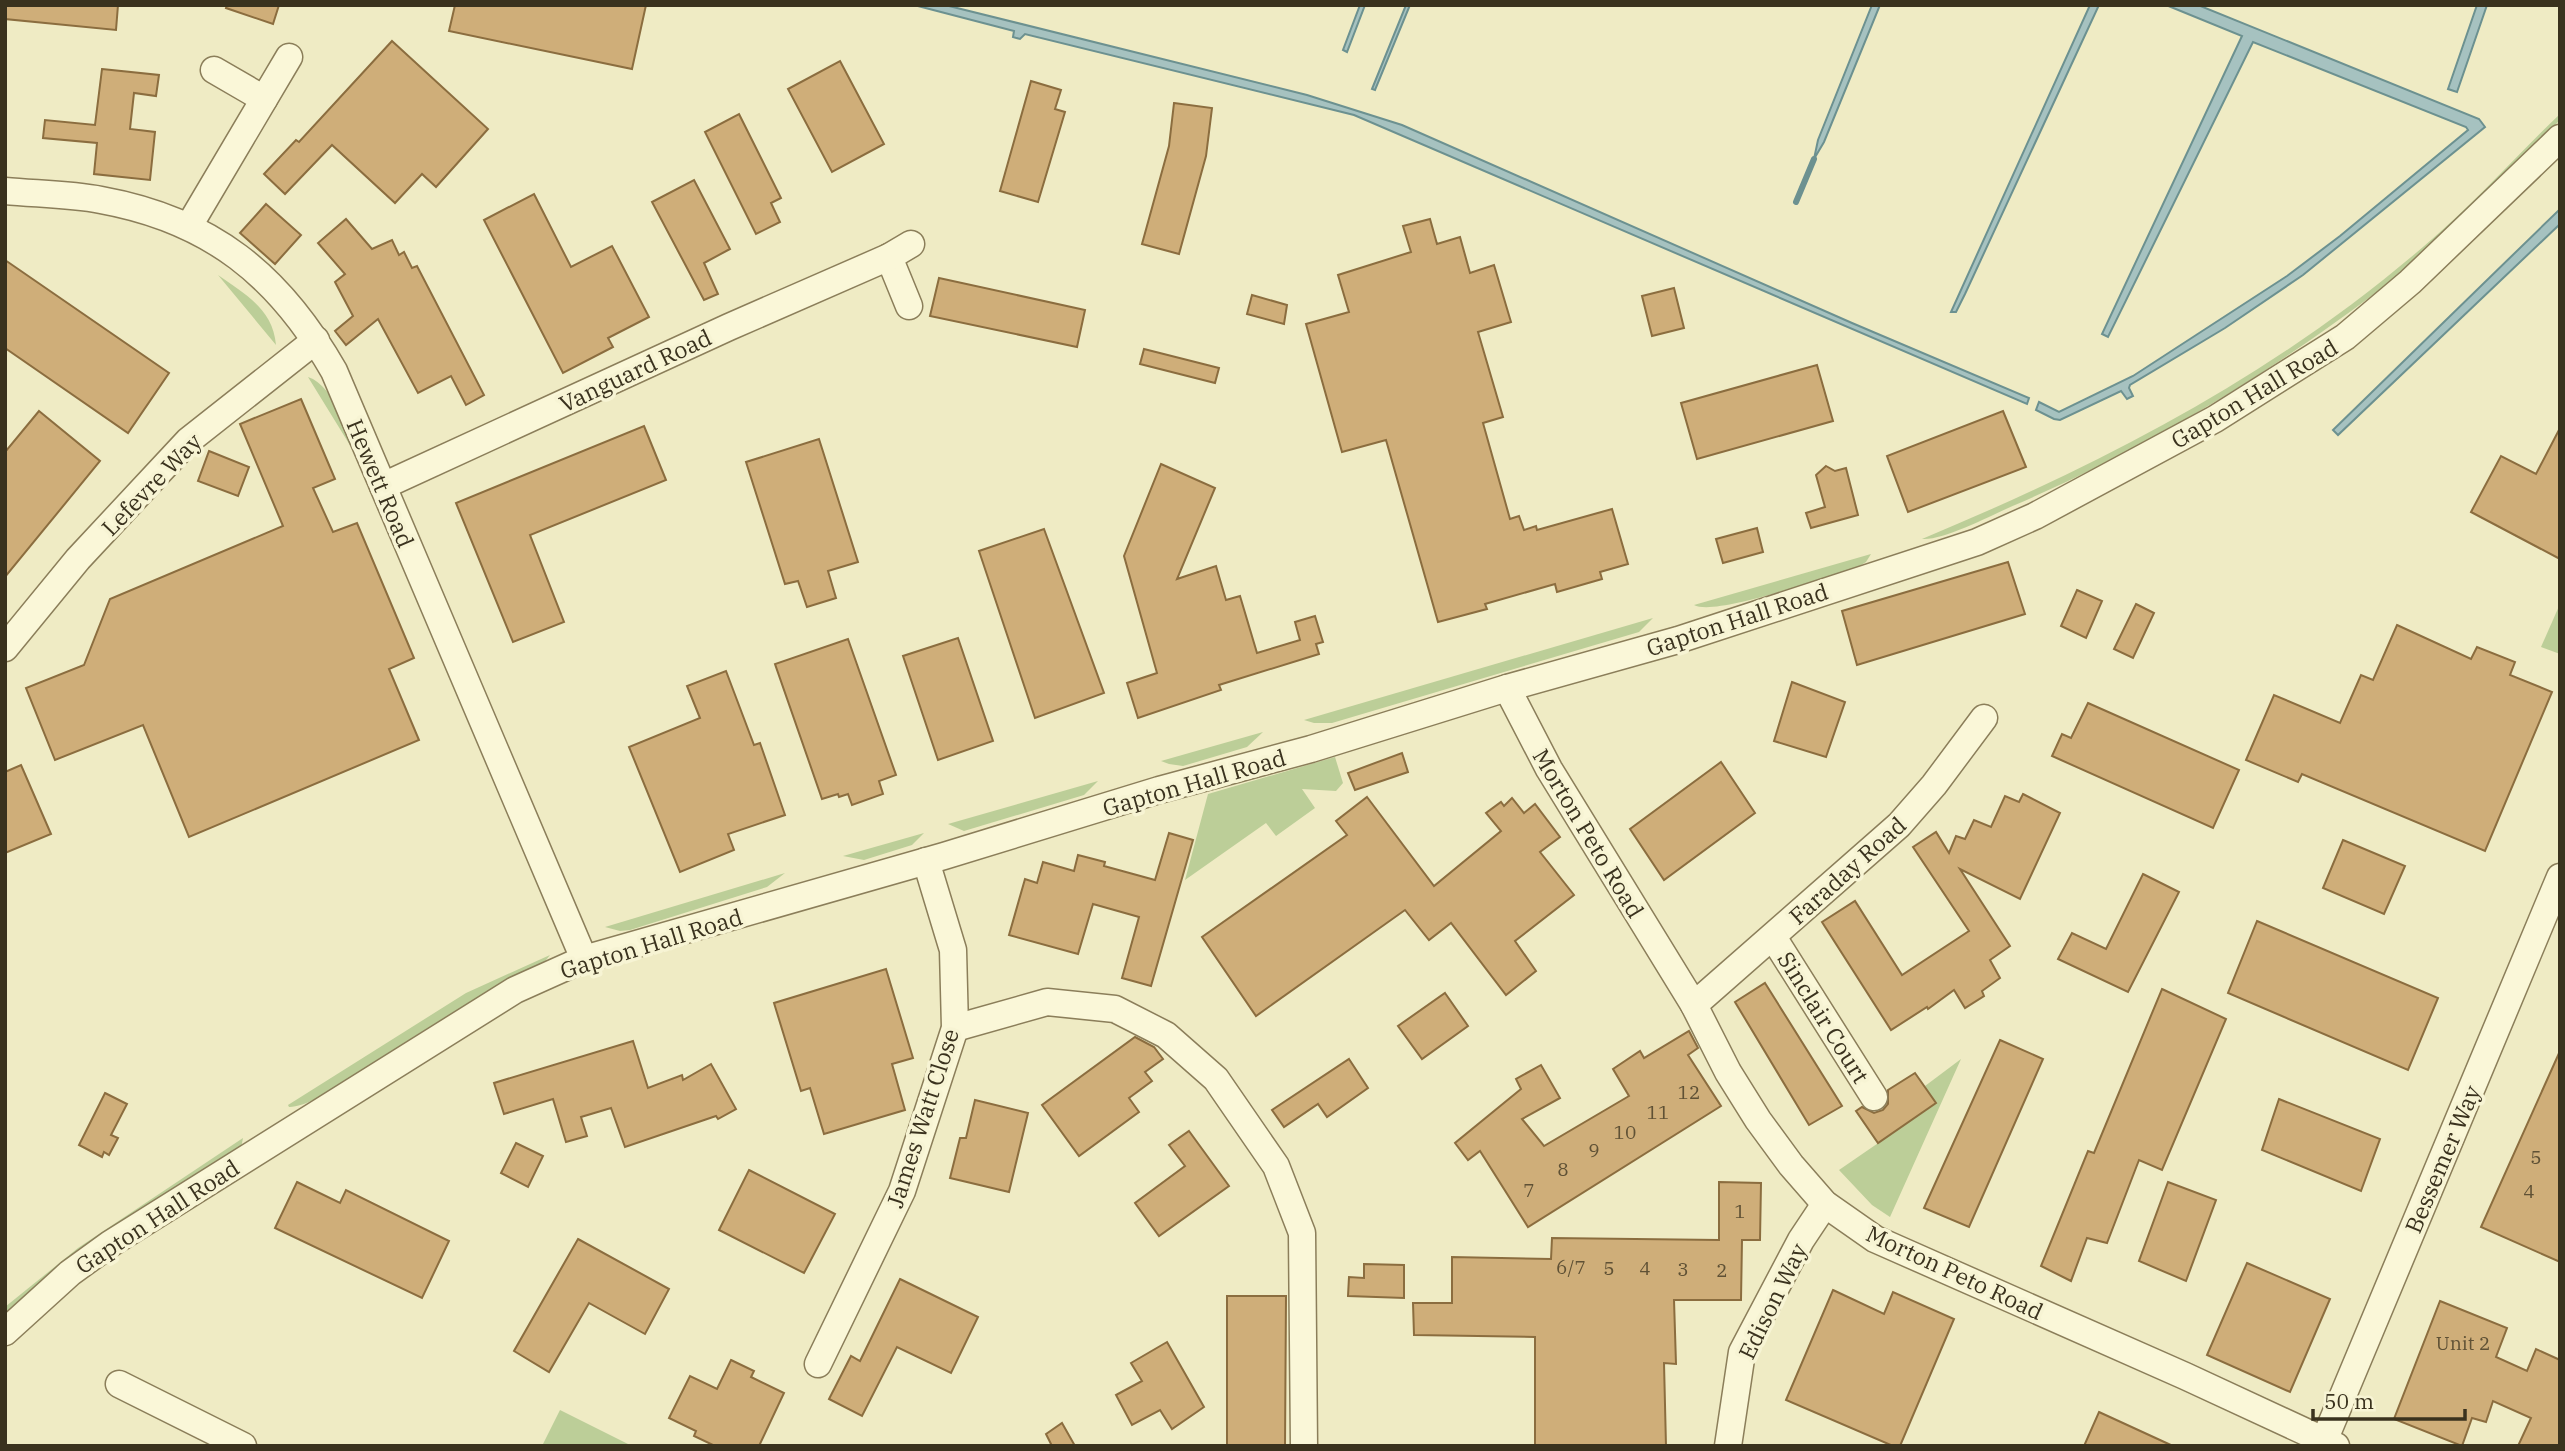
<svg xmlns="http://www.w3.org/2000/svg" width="2565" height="1451" font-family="'IBM Plex Serif',serif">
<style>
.green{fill:#bcce98}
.water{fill:#a6c2c0;stroke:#6c9190;stroke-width:2}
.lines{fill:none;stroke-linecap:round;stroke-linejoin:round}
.stream{stroke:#6c9190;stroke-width:6}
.building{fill:#cfae79;stroke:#8b6d3f;stroke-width:2}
.minor-casing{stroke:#8b7e5a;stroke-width:29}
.minor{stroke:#faf7d8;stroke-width:26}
.labels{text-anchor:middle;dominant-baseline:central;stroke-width:7;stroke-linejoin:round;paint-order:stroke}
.number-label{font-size:19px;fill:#5f5135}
.street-label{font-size:23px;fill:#3a321e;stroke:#f7f4d4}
</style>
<rect width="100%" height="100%" fill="#efebc4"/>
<g class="green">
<path d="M2560,114v6c-40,40 -78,82 -120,120 -42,38 -88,71 -134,103 -92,63 -188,118 -291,162 -21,9 -72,36 -93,34 184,-77 348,-161 501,-292 49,-41 91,-89 137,-133z"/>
<path d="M218,275c27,19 55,34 58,70z"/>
<path d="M308,377c27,8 45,66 56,91z"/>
<path d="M1871,554l-5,8 -8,5c-30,9 -142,50 -164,38z"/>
<path d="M2560,604v50l-19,-7z"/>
<path d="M1653,618l-14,14 -307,91h-18l-10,-3z"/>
<path d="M1263,732l-16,15 -64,19 -14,-2 -8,-3z"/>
<path d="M1335,757l8,26 -7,8 -34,-2 13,19 -39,28 -10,-13 -81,57 23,-86z"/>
<path d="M1098,781l-14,14 -120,36 -16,-7z"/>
<path d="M924,833l-12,12 -48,15 -21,-4z"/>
<path d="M785,873l-18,14 -137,43 -10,1 -15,-4z"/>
<path d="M550,955l-7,9c-41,23 -83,44 -123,69 -28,17 -103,75 -131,74l-1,-2 178,-112z"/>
<path d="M1961,1059l-71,158 -18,-12 -33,-35 96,-66 -10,-18z"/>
<path d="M243,1138l-2,10 -232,166 -4,-2v-5l73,-59z"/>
<path d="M560,1410l72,36h-90z"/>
</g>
<g class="water">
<path d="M914,5h31l362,90 95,30 450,198 177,75 -2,6 -673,-289 -329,-81 -5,5 -7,-2 1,-6z"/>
<path d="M1360,5h5l-18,47 -4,-2z"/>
<path d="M1406,5h4l-35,85 -3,-1z"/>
<path d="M1872,5h8l-56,137 -10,17 4,-19z"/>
<path d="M2090,5h9l-134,289 -9,18h-5z"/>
<path d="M2166,5h32l281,114 6,8 -182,148 -78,53 -95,57 -1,3 4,8 -6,3 -6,-8 -61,29 -6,-1 -18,-9 3,-8 20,10 74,-36 154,-100 53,-40 128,-106 -2,-3 -213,-85 -145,295 -6,-3 140,-298z"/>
<path d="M2477,5h10l-30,87 -9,-3z"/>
<path d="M2560,209v15l-222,211 -5,-5z"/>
</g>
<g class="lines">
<path class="stream" d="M1796,202l18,-43"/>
</g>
<g class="building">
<path d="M5,5h113l-2,25 -111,-11z"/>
<path d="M227,5h52l-6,19 -47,-16z"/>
<path d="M455,5h191l-14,64 -183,-38z"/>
<path d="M392,41l96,88 -52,58 -14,-13 -27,29 -63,-58 -47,49 -21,-20 32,-34 3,2z"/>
<path d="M840,61l44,83 -52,28 -44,-83z"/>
<path d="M102,69l57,6 -3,21 -22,-3 -4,36 25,3 -5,48 -56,-6 3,-31 -54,-5 2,-18 50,5z"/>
<path d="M1031,81l30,9 -6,19 10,3 -27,90 -38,-11z"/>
<path d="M1174,103l38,5 -6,48 -27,98 -37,-10 27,-98z"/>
<path d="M739,114l42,84 -10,5 9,19 -24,12 -51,-102z"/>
<path d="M694,180l36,69 -26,14 14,31 -14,6 -52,-98z"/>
<path d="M534,194l37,73 41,-21 37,71 -41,21 5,9 -50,26 -79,-153z"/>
<path d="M266,204l35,31 -26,29 -35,-31z"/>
<path d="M346,219l26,30 20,-9 7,15 5,-3 8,16 5,-2 67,129 -18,10 -15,-29 -33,17 -40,-74 -32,26 -11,-14 18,-15 -18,-34 10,-8 -27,-31z"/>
<path d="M1430,219l7,25 23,-7 10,36 24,-8 17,57 -33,10 25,85 -20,6 27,96 9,-3 5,14 12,-4 1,4 75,-21 16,55 -28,8 2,7 -45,13 -2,-8 -70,20 2,5 -49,13 -52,-182 -44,12 -36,-128 43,-12 -11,-37 73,-23 -8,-26z"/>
<path d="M5,260l164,113 -41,60 -123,-85z"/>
<path d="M939,278l146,32 -8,37 -147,-31z"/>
<path d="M1674,288l10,40 -32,8 -10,-40z"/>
<path d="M1252,295l35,10 -3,19 -37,-10z"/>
<path d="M1144,349l75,19 -4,15 -75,-19z"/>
<path d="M1817,365l16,56 -136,38 -16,-56z"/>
<path d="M301,399l34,80 -22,9 20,44 24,-9 57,135 -25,11 30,71 -230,97 -46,-112 -88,35 -29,-72 58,-23 26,-66 173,-73 -43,-102z"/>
<path d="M39,411l61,50 -95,116v-125z"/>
<path d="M2003,411l23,56 -118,45 -21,-56z"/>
<path d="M644,426l22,54 -136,55 34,87 -51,20 -57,-139z"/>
<path d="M2560,428v131l-89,-47 30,-56 35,18z"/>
<path d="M819,439l39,123 -30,9 8,27 -29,9 -9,-26 -13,3 -39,-122z"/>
<path d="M209,451l40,16 -11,29 -40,-15z"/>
<path d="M1161,464l54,24 -38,91 39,-13 10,34 14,-4 17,57 43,-13 -5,-18 20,-6 8,26 -7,2 3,10 -100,31 2,5 -83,28 -11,-35 30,-10 -33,-117z"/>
<path d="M1826,466l9,5 11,-3 12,47 -47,13 -5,-15 19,-6 -9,-32z"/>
<path d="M1757,528l6,24 -40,11 -7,-24z"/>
<path d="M1044,529l60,164 -69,25 -56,-167z"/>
<path d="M2008,562l17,52 -168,51 -15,-54z"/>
<path d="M2077,590l25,11 -16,37 -25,-12z"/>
<path d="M2136,604l18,9 -21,45 -19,-9z"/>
<path d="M2397,625l74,34 6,-12 38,15 -5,13 42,17 -67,159 -183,-77 -4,8 -52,-22 28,-65 66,28 21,-48 12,5z"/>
<path d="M958,638l35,103 -55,19 -35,-104z"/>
<path d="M848,639l48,136 -17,6 4,13 -31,11 -4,-11 -9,3 -1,-3 -16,5 -47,-135z"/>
<path d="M726,671l28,74 6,-2 25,72 -57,19 6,16 -54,22 -51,-125 71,-29 -13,-32z"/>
<path d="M1792,682l53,20 -19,55 -52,-16z"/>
<path d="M2088,703l151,67 -26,58 -161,-72 10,-22 9,4z"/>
<path d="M1402,753l6,19 -53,18 -7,-17z"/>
<path d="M1721,762l34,51 -91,67 -34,-51z"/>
<path d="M21,765l30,69 -46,19v-81z"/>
<path d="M2023,794l37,19 -40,86 -60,-30 50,77 -20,14 10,18 -18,13 2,5 -19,12 -11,-18 -26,19 -1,-2 -36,23 -69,-108 33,-21 47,74 67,-44 -56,-84 23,-15 13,21 7,-17 9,3 9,-19 17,7 14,-31 14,6z"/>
<path d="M1367,797l67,89 67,-55 -15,-18 15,-11 3,4 8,-8 12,15 11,-9 25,33 -20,15 34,43 -59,46 21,30 -30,24 -55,-72 -22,17 -24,-30 -149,106 -54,-79 145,-102 -11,-14z"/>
<path d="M1169,833l24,7 -42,146 -29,-8 17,-61 -46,-13 -15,50 -69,-19 16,-56 12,4 6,-21 31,9 4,-16 27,7 -1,4 51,14z"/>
<path d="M2343,840l62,26 -21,48 -61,-26z"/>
<path d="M2143,874l36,18 -51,100 -70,-33 14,-26 34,16z"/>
<path d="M2257,921l181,77 -30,72 -180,-77z"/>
<path d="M886,969l27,89 -21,6 13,46 -81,24 -14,-46 -9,3 -27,-88z"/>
<path d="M1765,983l77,123 -33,19 -74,-123z"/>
<path d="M2162,989l64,30 -64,151 -23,-10 -32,83 -20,-5 -16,43 -30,-15 47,-115 6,2z"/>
<path d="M1445,993l23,33 -46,33 -24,-33z"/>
<path d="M1689,1031l9,17 -10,7 33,51 -193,121 -48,-76 -12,9 -13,-17 66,-54 -5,-10 25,-14 19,33 -38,21 22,27 85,-50 -16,-27 27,-18 4,7z"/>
<path d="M1135,1037l19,10 9,12 -18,13 7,9 -23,17 10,14 -60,44 -37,-51z"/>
<path d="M2000,1040l43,19 -74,168 -45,-19z"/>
<path d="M633,1041l15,47 34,-13 1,5 28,-16 25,45 -18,10 -2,-3 -91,31 -14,-39 -30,9 6,19 -21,6 -13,-43 -49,15 -10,-31z"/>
<path d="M2560,1051v211l-79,-35z"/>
<path d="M1349,1059l19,29 -41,29 -9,-13 -34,23 -12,-17z"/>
<path d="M1915,1073l21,30 -58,40 -22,-32 6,-4 12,6 9,-3 5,-6v-14z"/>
<path d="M105,1093l22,11 -16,31 7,3 -9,17 -5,-3 -2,5 -23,-12z"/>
<path d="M2279,1099l101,40 -19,52 -99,-41z"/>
<path d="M975,1100l53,13 -19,79 -59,-14 10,-40h6z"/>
<path d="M1189,1131l40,55 -70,50 -24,-33 50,-37 -16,-21z"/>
<path d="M516,1143l27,13 -15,31 -27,-14z"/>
<path d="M749,1170l86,44 -31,59 -85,-43z"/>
<path d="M297,1182l43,21 6,-13 103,51 -27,57 -147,-70z"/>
<path d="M1719,1182l42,1 -1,57h-18l-1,60h-67l2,64 -12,-1 2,83h-131v-109l-121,-2 -1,-32h39v-46l99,2 1,-21 167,2z"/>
<path d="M2168,1182l48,18 -30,81 -47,-20z"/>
<path d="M578,1239l91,50 -24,45 -56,-31 -40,69 -35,-21z"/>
<path d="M2247,1263l83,36 -40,93 -83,-37z"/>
<path d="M1364,1264l40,1v33l-56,-2 1,-19 15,1z"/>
<path d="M900,1279l78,38 -27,56 -54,-26 -35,69 -33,-17 22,-43 9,5z"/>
<path d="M1833,1290l51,24 9,-22 61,27 -54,127h-7l-107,-46z"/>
<path d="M1227,1296h59l-1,150h-58z"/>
<path d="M2440,1301l67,27 -11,29 31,14 9,-22 24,11v86h-42l13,-28 -38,-17 -7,21 -14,-4 -10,28 -68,-27z"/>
<path d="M1167,1342l37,65 -32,22 -12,-19 -28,15 -16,-30 26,-14 -11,-18z"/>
<path d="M731,1360l23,11 -3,6 33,16 -25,53h-44l-21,-10 2,-5 -27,-13 21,-42 27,13z"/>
<path d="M2099,1412l74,34h-89z"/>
<path d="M1062,1423l13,23h-23l-6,-12z"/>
</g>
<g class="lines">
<defs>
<g id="minor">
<path d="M214,70l50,29"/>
<path d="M5,191c32,3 65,3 96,9 110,20 178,75 233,171l250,588"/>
<path d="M189,226l100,-169"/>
<path d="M889,257l20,49"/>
<path d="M383,486l346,-159 160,-70 22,-13"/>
<path d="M5,648l73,-89 110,-118 128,-101"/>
<path d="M1507,688l42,81 145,236 34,67 30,48 33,45 34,39 50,35 310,137 151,70"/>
<path d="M1773,937l101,160"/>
<path d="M1694,1005l205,-180 35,-40 50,-67"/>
<path d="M955,1028l92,-26 68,7 51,26 50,44 60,87 26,67 2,213"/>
<path d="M5,1332l65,-59 40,-29 405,-254 69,-31 360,-103 215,-66 152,-41 196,-61 171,-48 299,-98 58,-26 180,-97 130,-82 65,-55 150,-144"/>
<path d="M818,1364l84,-173 53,-163 -2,-78 -27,-89"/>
<path d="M119,1384l124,62"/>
<path d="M2324,1441l236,-564"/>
<path d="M1728,1446l14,-94 59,-112 24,-36"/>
</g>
</defs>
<use href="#minor" class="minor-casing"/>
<use href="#minor" class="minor"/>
</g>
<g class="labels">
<g class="number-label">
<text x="1689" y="1092">12</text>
<text x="1658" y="1112">11</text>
<text x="1625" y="1132">10</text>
<text x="1594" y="1150">9</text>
<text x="2536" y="1157">5</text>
<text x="1563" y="1169">8</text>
<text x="1529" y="1190">7</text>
<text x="2529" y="1191">4</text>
<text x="1740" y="1211">1</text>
<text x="1571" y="1267">6/7</text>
<text x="1609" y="1268">5</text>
<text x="1645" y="1268">4</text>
<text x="1683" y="1269">3</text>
<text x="1722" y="1270">2</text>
<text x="2463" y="1343">Unit 2</text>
</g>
<g class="street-label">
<text transform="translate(635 370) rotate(-25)">Vanguard Road</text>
<text transform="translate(2254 393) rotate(-31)">Gapton Hall Road</text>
<text transform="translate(381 483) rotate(67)">Hewett Road</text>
<text transform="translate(151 484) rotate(-46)">Lefevre Way</text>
<text transform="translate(1737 619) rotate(-18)">Gapton Hall Road</text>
<text transform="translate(1194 782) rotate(-16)">Gapton Hall Road</text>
<text transform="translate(1589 833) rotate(59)">Morton Peto Road</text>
<text transform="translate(1847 870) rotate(-42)">Faraday Road</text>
<text transform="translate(651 943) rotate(-17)">Gapton Hall Road</text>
<text transform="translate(1824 1017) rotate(58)">Sinclair Court</text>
<text transform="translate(922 1118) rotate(-72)">James Watt Close</text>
<text transform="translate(2442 1159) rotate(-67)">Bessemer Way</text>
<text transform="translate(157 1216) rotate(-33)">Gapton Hall Road</text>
<text transform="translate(1955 1272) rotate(25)">Morton Peto Road</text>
<text transform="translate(1772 1301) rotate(-64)">Edison Way</text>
</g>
</g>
<rect width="2565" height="1451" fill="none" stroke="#3a321e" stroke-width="14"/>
<path d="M2313 1409v10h152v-10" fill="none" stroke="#3a321e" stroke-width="3.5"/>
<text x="2324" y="1409" font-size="21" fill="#3a321e" stroke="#f7f4d4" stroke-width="5" paint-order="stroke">50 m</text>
</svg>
